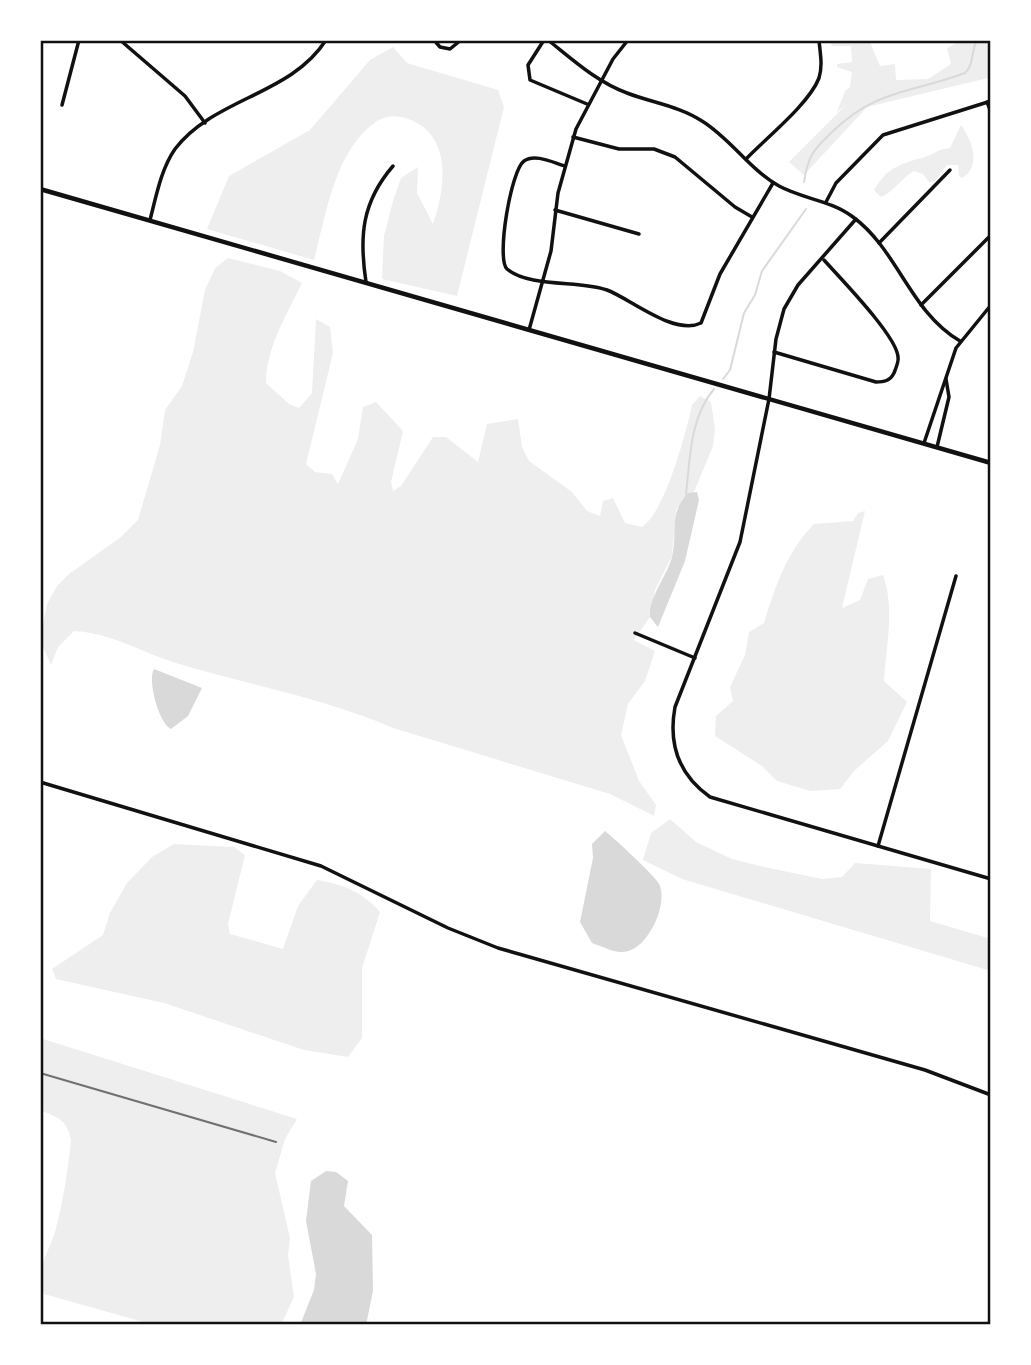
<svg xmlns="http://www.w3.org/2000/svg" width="1031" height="1365" font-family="'Noto Sans',sans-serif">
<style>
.green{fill:#eee}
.water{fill:#d9d9d9}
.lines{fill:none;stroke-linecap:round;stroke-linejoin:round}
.stream{stroke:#d9d9d9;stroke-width:2}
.minor{stroke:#111;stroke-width:3.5}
.tertiary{stroke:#111;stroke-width:4.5}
.rail{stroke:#707070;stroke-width:2}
.neatline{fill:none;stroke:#111;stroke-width:2.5}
</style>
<rect width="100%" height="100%" fill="#fff"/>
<g class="green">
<path d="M829,40h40l11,26 15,-2 1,16 32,-1 23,-15 -4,-16 16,-8h28l-3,38 -121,29 -63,68 -15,-13 57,-57 -9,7 8,-21 5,-4 2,-15 -15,-5v-3l15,-2 -1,-16h-19z"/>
<path d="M393,47l14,16 91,27 6,17 -47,189 -75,-17 2,-43 9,-35 8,-23 17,-11 -1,26 16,31c13,-37 19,-90 -25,-105 -10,-4 -22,-4 -31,2 -42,28 -51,94 -63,139l-107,-31 22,-53 81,-46 60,-70z"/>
<path d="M961,125c11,15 21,42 1,53l-3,-2 -1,-11h-11l-13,17h-5l-6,-8 -9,-3c-13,7 -19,20 -33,26l-7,-7c12,-20 22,-25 44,-31 12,-2 19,-10 32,-11z"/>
<path d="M228,258l52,13 22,12c-15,31 -36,65 -36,100l23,21 10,4 13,-15 4,-74 14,8 3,26 -27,111 9,8 17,2 6,10 20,-45 5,-32 13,-5 27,29 -12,51 2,9 8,-5 32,-49h13l32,25 9,-38 31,-5 4,28 7,14 43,31 15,19 13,5 3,-15 10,-3 12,25 17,4c23,-15 44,-94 50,-122l8,-9 11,6 4,27 -2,17 -19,46 -11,6 -7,12 -4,46 -17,34 -5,27 -16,23 21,11 -10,30 -17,23 -7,31 18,46 17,24 -2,11 -44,-22 -217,-66c-68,-30 -145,-43 -217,-65 -35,-11 -65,-30 -102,-32l-16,16 -7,18 -11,-25 7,-36 10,-18 12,-12 52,-37 17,-17 22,-75 5,-35 17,-24 11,-34 12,-62 10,-22z"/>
<path d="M865,511l-23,97 18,-8 8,-21 15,-4c12,33 3,72 1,106l23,21 -19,39 -34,30 -14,18 -30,2 -33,-10 -15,-15 -47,-30 1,-20 17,-15 -3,-14 15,-32 4,-23 15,-9c11,-36 23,-72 50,-99l39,-3 5,-8z"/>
<path d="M670,819l26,23 36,17 28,7 62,13 20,-2 13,-14 76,6 -1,52 61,18v32l-309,-92 -39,-19 8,-27z"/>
<path d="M174,844l60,3 11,8 -17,69 2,10 53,15 15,-43 19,-26c25,4 46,12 63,32l-18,56v70l-14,19 -44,-7 -140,-47 -108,-24 -4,-10 51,-34 7,-22 17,-30 25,-26z"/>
<path d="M40,1038l257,81 -12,20 -10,34 15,65 -2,17 6,42 -13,28h-127l-110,-31c-10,-23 4,-40 11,-62 8,-29 13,-62 16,-92 -4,-20 -12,-22 -31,-30z"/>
</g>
<g class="water">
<path d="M697,492l2,8 -14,61 -27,66 -8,-10v-8c4,-19 17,-34 22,-52 6,-24 -4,-44 16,-64z"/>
<path d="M154,669l48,19 -14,28 -17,13c-12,-5 -24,-49 -17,-60z"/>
<path d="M605,831c9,7 51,46 54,53 10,19 -11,67 -36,68 -9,1 -22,-6 -31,-9l-12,-21 13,-64 -1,-14z"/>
<path d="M326,1171l10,1 12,9 -4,25 28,29 1,56 -7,34h-66l14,-35 2,-16 -10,-53 5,-40z"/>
</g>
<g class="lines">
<g class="stream">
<path d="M804,182c4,-26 9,-32 28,-50 44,-43 80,-39 133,-59 9,-8 6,-22 12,-33"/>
<path d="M723,379l7,-9 14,-57 11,-18 7,-24 44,-62"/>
<path d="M686,494c4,-35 4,-77 28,-105"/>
</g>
<g class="minor">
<path d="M120,40l65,56 20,27"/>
<path d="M434,40l6,7 10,2 11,-9"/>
<path d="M544,40l-16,25 2,15 57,24"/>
<path d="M548,40c25,20 49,42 79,53 26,10 52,13 75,28 29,18 48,49 77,65 24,13 51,14 74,31 45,33 57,95 107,124"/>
<path d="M987,102l4,10"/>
<path d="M62,105l17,-65"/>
<path d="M573,137l46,12h35l21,8 60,50 17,10"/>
<path d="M746,159c20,-21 63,-55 73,-81 4,-13 1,-25 0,-38"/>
<path d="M565,166c-11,-3 -30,-13 -41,-5 -13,9 -28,98 -17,108 23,19 74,11 100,21 24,9 67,46 94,33l19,-49 53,-91"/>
<path d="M826,202l10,-19 47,-48 108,-34"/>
<path d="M555,210l84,24"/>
<path d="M856,219l-58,66 -14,24 -8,30 -7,60 -29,143 -65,165c-7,38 4,68 35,90l281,82"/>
<path d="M150,220c6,-23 11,-51 25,-71 39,-51 116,-54 151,-109"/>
<path d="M879,243l71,-73"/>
<path d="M366,282c-7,-46 -4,-80 27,-116"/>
<path d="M921,305l70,-70"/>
<path d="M529,330l22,-79 7,-58 18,-64 37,-70 15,-19"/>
<path d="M774,352l102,30c8,0 14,-1 18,-9 2,-5 5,-12 4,-16 -1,-21 -59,-80 -74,-97"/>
<path d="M924,443l32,-95 35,-43"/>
<path d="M937,447l12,-50 -3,-18"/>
<path d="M635,633l60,25"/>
<path d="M40,782l281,84 127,62 50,20 427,122 66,25"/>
<path d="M878,846l78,-270"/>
</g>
<path class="tertiary" d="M40,189l951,274"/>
<path class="rail" d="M40,1073l236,69"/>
</g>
<rect width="1031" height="1365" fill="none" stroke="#ffffff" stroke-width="84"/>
<rect x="42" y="42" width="947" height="1281" class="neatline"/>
</svg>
